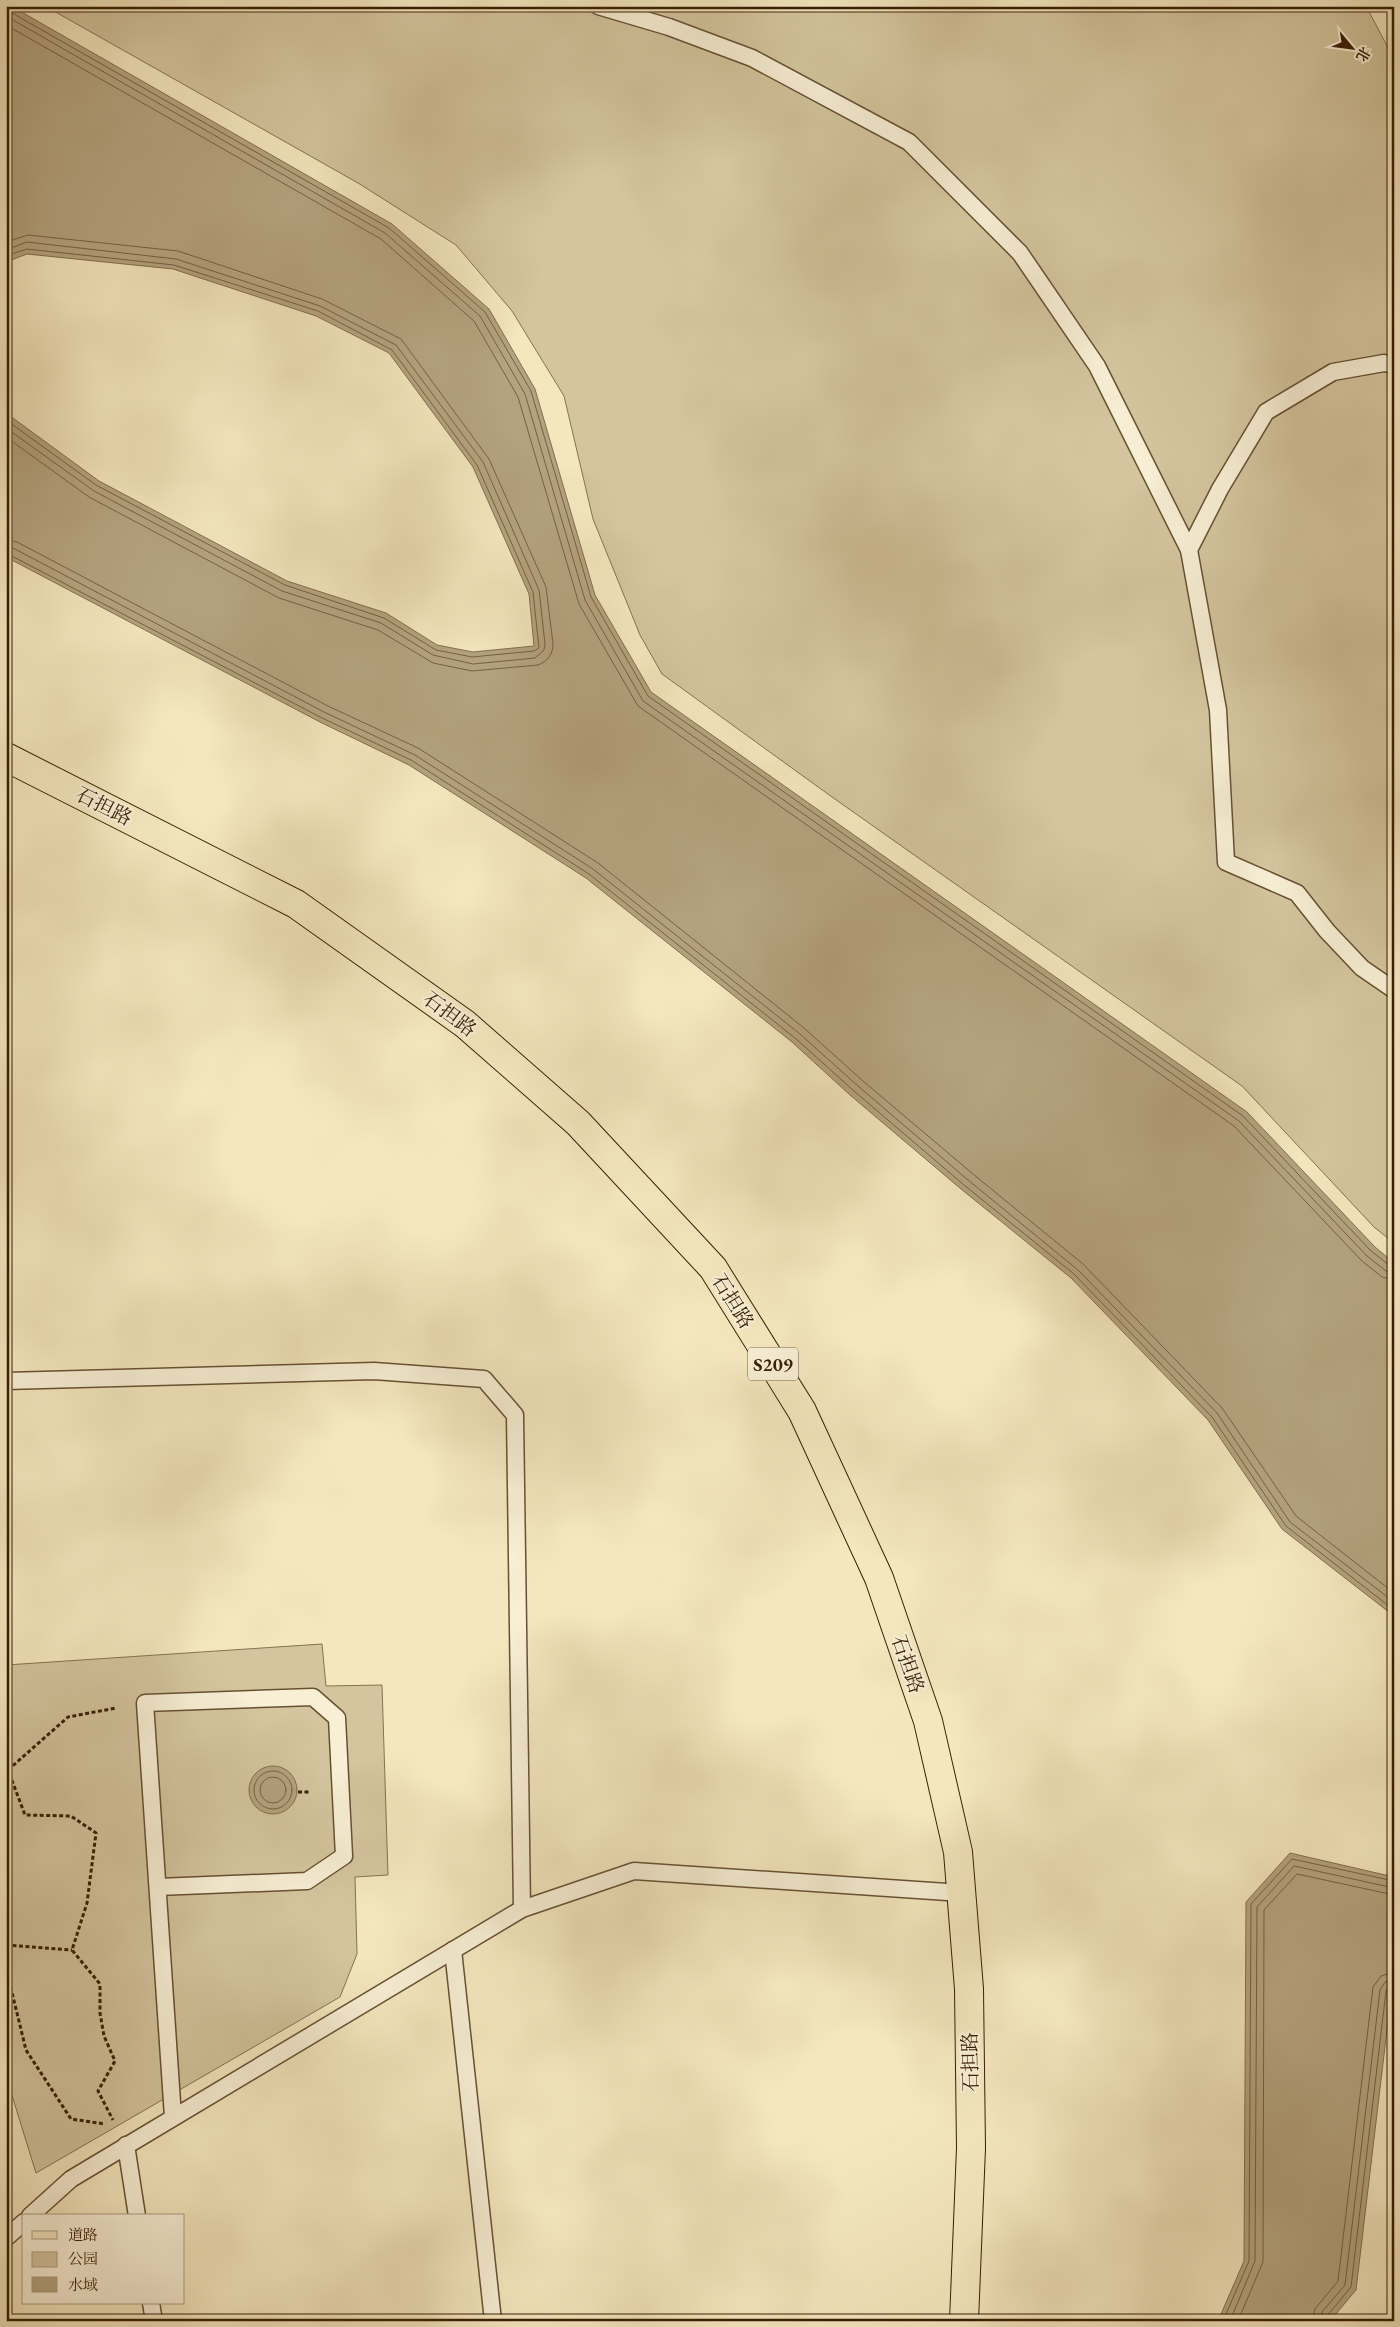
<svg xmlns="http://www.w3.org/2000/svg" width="1400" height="2327" font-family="'EB Garamond','Noto Serif SC',serif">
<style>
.green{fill:#d4c59e;stroke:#867251}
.water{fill:#b4a37f;stroke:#826e4e}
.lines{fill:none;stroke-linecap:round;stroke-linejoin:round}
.shore{stroke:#766042;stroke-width:1}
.lane-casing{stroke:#675032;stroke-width:19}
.primary-casing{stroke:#381e04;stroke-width:30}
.path{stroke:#381e04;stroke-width:3;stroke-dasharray:4 2.5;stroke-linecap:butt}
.lane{stroke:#f8efd5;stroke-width:16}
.primary{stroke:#f4e7be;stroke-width:28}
.labels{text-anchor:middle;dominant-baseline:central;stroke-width:4.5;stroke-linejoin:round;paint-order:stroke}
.shield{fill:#f8efd5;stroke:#725d43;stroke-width:1}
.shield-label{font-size:19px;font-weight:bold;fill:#381e04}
.street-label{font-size:20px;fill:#381e04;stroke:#f8efd5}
</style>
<rect width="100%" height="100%" fill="#f4e7be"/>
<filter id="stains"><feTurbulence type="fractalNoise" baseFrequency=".004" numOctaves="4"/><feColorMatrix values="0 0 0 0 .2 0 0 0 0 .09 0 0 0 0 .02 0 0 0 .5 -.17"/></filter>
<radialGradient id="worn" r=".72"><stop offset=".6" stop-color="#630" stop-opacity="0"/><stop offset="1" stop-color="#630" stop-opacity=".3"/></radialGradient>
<g class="green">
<path d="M45,6h1321l28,53v1184l-20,-16 -132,-141 -410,-289 -170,-123 -22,-39 -47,-116 -29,-123 -52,-85 -56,-66 -98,-62z"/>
<path d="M322,1644l4,42 56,-1 6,190 -33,2 2,77 -17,43 -304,176 -30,-97v-411z"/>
</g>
<g class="water">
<path d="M6,6h5l381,218 97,85 46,80 60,206 56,97 596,420 128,135 19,16v353l-112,-87 -74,-109 -137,-142 -110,-89 -111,-94 -58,-53 -206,-164 -177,-113 -89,-43 -314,-165v-144l93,68 188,100 99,32 51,32 36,7 61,-6 -5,-52 -56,-127 -84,-114 -73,-37 -143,-47 -146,-15 -21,8z"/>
<circle cx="273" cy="1790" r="24"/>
<path d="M1290,1853l104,24v94l-38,319 -26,31h-112l26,-60 2,-359z"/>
</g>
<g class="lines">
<g class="shore">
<path d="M9,6l3,7 377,215 96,84 46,79 60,206 57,99 595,420 128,135 18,14 5,1"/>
<path d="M6,16l379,217 95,83 45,78 60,206 58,101 596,420 128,135 19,15 8,2"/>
<path d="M6,25l375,214 93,82 44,76 61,207 59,102 596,420 128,135 20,16 12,3"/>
<path d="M6,242l22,-7 150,16 144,48 79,40 88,120 57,128 7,57c0,10 -5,17 -15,21l-66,6 -39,-8 -55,-33 -99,-32 -190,-101 -83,-60"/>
<path d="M6,250l21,-8 149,17 144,47 76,39 87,117 56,128 6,54 -1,6 -9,8 -62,6 -40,-9 -52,-32 -99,-32 -188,-100 -88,-63"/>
<path d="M6,256l21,-7 147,16 144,46 74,39 85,115 56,127 6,56 -5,3 -62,6 -36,-7 -52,-32 -99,-33 -189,-100 -90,-65"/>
<path d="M6,539l11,3 311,164 90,42 180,115 206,165 59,53 110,93 110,90 139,144 74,108 98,77"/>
<path d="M6,547l7,1 311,164 91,43 178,114 207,165 58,52 110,94 110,90 139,143 73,109 104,80"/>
<path d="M6,553l316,165 89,42 178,114 206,164 59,53 110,94 110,89 138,143 74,109 108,84"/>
<circle cx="273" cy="1790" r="19"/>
<circle cx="273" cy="1790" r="13"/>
<path d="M1223,2321l26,-60 2,-357 41,-45 102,22"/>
<path d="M1230,2321l25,-60 2,-354 37,-41 100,22"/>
<path d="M1238,2321l25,-59 1,-352 33,-36 97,21"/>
<path d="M1312,2321l3,-12 23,-28 35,-294 8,-11 13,-4"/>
<path d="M1320,2321l2,-9 23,-27 35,-295 5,-8 9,-2"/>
<path d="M1326,2321l1,-5 24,-29 35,-296 3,-4 5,-1"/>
</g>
<defs>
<g id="lane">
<path d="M598,6l71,21 83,31 157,84 111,111 77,113 92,184 29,160 8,152 71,31 30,38 35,37 32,22"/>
<path d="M1189,550l31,-61 46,-77 67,-40 51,-9 10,2"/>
<path d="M6,1381l368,-10 110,8 31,36 7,494"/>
<path d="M158,1887l149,-6 37,-25 -7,-138 -24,-21 -168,6 28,414"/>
<path d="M453,1950l40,371"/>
<path d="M126,2145l11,71"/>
<path d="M30,2216l41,-37 451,-270 112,-38 328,22"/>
<path d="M6,2238l18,-16"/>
<path d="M151,2303l3,18"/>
</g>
<path id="primary" d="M6,757l290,147 169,120 113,99 135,145 89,143 77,167 49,143 30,131 11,137 2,159 -7,173"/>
</defs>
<use href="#lane" class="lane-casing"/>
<use href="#primary" class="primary-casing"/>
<g class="path">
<path d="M8,1770l60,-53 48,-9"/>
<path d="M6,1771l2,-1 17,45 46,1 25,17 -9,70 -15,47 28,34v29l4,23 11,25 -17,30 15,29"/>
<path d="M298,1792h13"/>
<path d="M6,1945l66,5"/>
<path d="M6,1968l20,82 45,69 34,5"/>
</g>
<use href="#lane" class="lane"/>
<use href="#primary" class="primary"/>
</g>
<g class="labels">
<rect class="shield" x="748" y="1347.5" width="50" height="33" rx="4"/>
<g class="shield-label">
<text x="773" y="1364">S209</text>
</g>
<g class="street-label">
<text transform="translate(104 806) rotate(27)">石担路</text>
<text transform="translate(450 1014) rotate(37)">石担路</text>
<text transform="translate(733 1301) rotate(58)">石担路</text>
<text transform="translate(908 1664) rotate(71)">石担路</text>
<text transform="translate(970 2062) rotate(-91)">石担路</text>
</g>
</g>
<rect width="1400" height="2327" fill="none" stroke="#f4e7be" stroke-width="25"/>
<rect x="8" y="8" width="1385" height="2312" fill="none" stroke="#381e04" stroke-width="2.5"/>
<rect x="12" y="12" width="1375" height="2302" fill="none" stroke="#381e04"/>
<rect x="22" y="2214" width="162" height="90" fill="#f8efd5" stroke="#ab9b81"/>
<rect x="32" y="2231" width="25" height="8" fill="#f4e7be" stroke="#ab9b81"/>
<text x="68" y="2240" font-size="15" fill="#381e04">道路</text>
<rect x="32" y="2252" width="25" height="15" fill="#d4c59e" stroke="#ab9b81"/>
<text x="68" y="2264" font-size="15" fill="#381e04">公园</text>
<rect x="32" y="2277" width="25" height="15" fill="#b4a37f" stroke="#ab9b81"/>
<text x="68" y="2290" font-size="15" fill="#381e04">水域</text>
<g transform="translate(1352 48) rotate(119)" stroke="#f8efd5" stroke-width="4" paint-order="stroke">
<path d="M0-4L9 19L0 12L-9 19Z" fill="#381e04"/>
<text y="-8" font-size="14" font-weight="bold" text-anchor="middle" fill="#381e04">北</text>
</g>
<rect width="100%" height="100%" filter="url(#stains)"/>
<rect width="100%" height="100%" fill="url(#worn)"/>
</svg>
